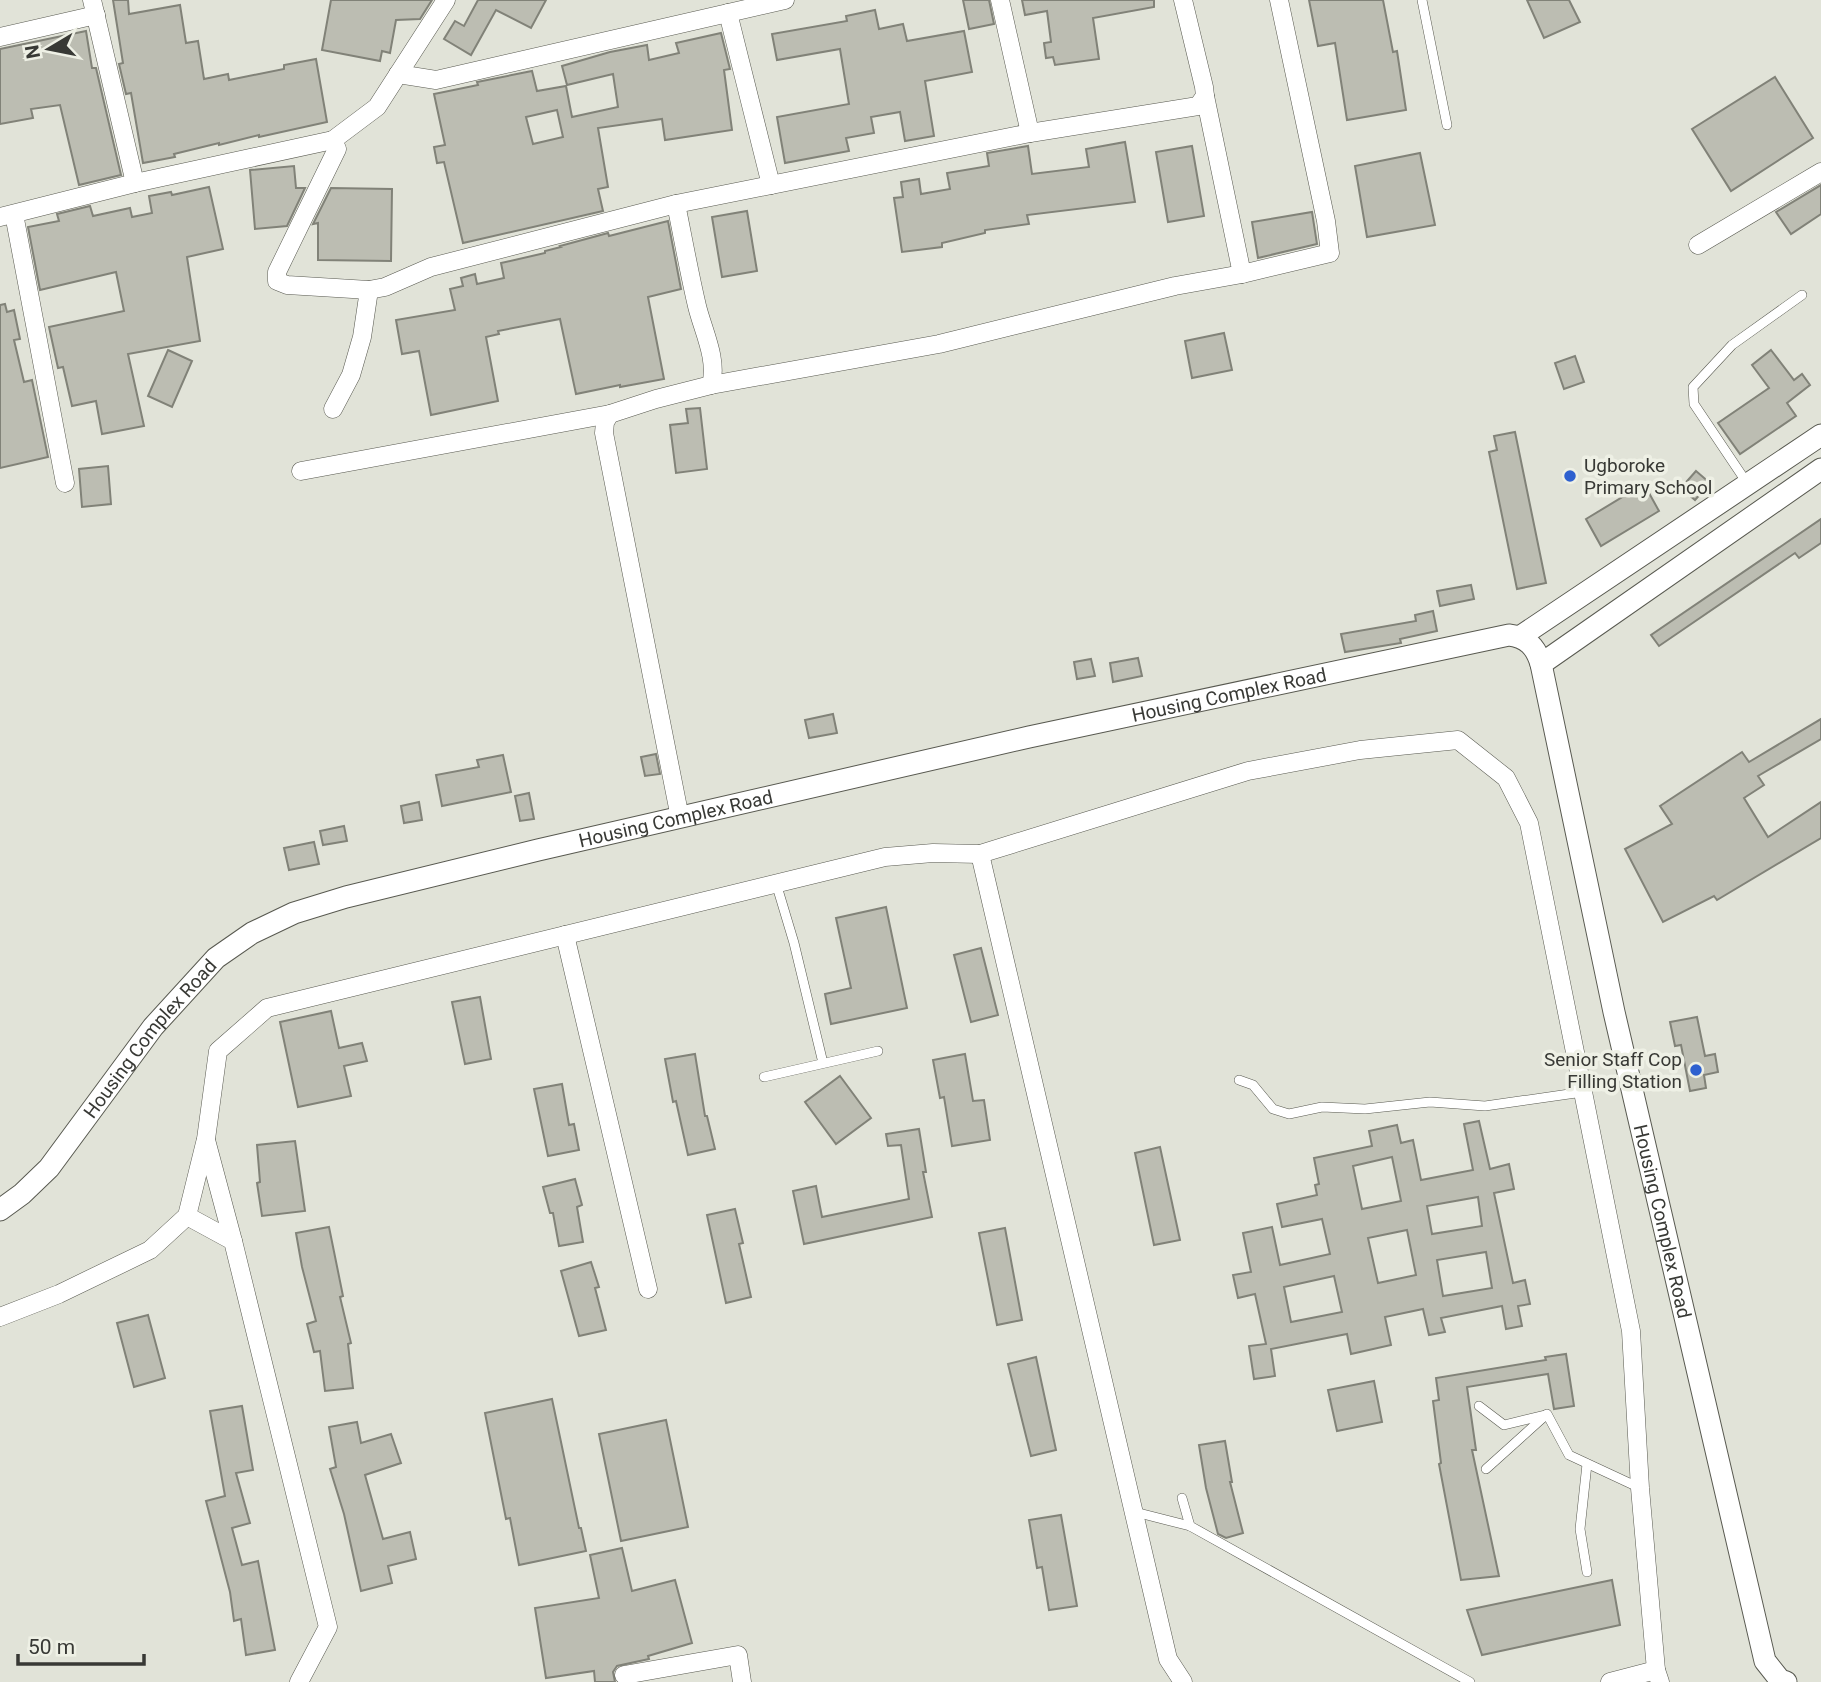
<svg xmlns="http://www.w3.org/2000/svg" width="1821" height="1682" font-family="Roboto,sans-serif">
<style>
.building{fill:#bcbdb2;stroke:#818278;stroke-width:2;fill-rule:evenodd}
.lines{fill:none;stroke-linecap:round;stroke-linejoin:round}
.service-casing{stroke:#585950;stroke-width:10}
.minor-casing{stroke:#585950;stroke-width:19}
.tertiary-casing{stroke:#585950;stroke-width:23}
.service{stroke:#fff;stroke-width:9}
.minor{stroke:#fff;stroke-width:18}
.tertiary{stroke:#fff;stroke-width:21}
.poi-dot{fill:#2e60cf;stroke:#eef0e5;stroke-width:2.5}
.labels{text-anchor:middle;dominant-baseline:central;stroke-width:7;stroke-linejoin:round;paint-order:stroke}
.poi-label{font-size:19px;fill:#383935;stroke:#eef0e5;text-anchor:start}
.street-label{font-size:19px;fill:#383935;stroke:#eef0e5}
</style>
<rect width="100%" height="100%" fill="#e1e3d8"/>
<g class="building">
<path d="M113,0h15l1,14 51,-9 6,38 12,-2 6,38 24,-5 1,6 55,-11v-4l32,-6 11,63 -68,15v-2l-40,10v-2l-45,11 1,3 -32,6 -12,-70 -5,1 -7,-30 4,-1z"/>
<path d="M331,0h101l-12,19 -24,1 -6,33 -8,-2 -2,10 -58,-11z"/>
<path d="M478,0h68l-15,28 -35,-18 -25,45 -27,-16 11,-18 9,5z"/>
<path d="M963,0h26l5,24 -25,5z"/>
<path d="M1022,0h132v7l-61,11 6,41 -44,6 -2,-8 -7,1 -2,-15 7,-1 -4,-31 -22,4z"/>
<path d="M1309,0h74l10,52 4,-1 9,59 -59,10 -12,-77 -17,3z"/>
<path d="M1527,0h42l11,22 -36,16z"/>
<path d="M875,10l4,19 24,-5 4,17 57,-10 8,41 -47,9 9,55 -29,5 -5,-29 -29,5 3,16 -28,5 3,13 -64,12 -8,-46 72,-13 -9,-55 -63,11 -5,-26 75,-13 -1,-5z"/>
<path d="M86,31l6,37h4l25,107 -42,10 -19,-80 -29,4 2,9 -33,6v-75z"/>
<path d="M721,33l9,36 -6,1 8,60 -67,10 -3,-21 -64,9 10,59 -10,2 5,22 -140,32 -19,-81 -7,1 -3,-16 11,-2 -11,-51 44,-9 -1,-3 55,-11 5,20 29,-5 6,31 46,-10 -5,-33 -46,11 -5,-19 48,-14 37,-7 2,15 30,-7 -3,-10zM557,110l6,27 -30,7 -7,-27z"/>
<path d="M1775,77l38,61 -82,53 -39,-62z"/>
<path d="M1125,142l10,60 -108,13 2,9 -44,6v3l-43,10v4l-40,5 -8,-54 9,-1 -2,-15 18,-3 2,15 29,-5 -3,-16 42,-7 -2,-13 41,-7 4,28 57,-7 -3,-18z"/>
<path d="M1192,146l12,70 -36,6 -12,-70z"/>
<path d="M1420,153l15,72 -68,12 -12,-71z"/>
<path d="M294,166l2,22h9l-18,38 -32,3 -5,-59z"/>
<path d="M1821,185v29l-30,20 -15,-22z"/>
<path d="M209,187l14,62 -36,8 13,84 -72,13 16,72 -42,8 -6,-33 -24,5 -9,-39 -5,1 -9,-41 75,-16 -8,-39 -76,18 -12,-63 31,-6 -2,-7 33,-8 3,10 37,-8 2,9 20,-4 -3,-17 22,-4 1,3z"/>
<path d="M331,188l61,1 -1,72 -73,-1v-37l-5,1z"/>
<path d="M747,211l10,60 -35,6 -10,-60z"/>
<path d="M1312,212l5,32 -59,14 -6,-36z"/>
<path d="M668,221l13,68 -33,8 16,82 -44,8v-2l-44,9 -16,-75 -62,12 1,3 -13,3 12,64 -67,14 -12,-64 -17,3 -6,-34 59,-10 -5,-21 13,-3 -2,-8 14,-4 2,10 27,-6 -3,-15 44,-10v-2l16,-4 -1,-1 48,-13 1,3z"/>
<path d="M5,304l2,8 7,-2 6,29 -6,1 10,42 8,-2 16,77 -48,11v-163z"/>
<path d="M1224,333l8,37 -40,8 -7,-37z"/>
<path d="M168,350l24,11 -20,46 -24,-11z"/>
<path d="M1771,350l23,30 8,-6 8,11 -23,18 9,13 -56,38 -22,-31 51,-35 -17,-23z"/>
<path d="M1575,356l9,26 -20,7 -9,-26z"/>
<path d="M700,408l7,61 -31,4 -6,-48 18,-2 -2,-14z"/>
<path d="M1515,432l31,151 -29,6 -28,-137 8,-2 -3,-14z"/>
<path d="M108,466l3,38 -29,3 -3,-38z"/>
<path d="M1696,471l14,12 -15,17 -14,-12z"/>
<path d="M1644,484l15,27 -58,35 -15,-27z"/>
<path d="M1821,519v24l-22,15 -4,-5 -136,93 -8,-11z"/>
<path d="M1471,585l3,14 -34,7 -3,-15z"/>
<path d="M1433,611l4,20 -37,8 1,4 -56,9 -4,-18 75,-13 -1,-6z"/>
<path d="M1138,658l4,18 -29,6 -3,-19z"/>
<path d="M1091,659l4,17 -18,3 -3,-17z"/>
<path d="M833,714l4,19 -28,5 -4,-18z"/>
<path d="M1821,719v20l-63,37 6,9 -20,13 24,39 53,-35v36l-104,62 -3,-4 -51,26 -38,-73 47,-25 -12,-18 82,-54 7,10z"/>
<path d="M656,754l4,20 -15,2 -4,-19z"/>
<path d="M503,755l8,37 -69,14 -6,-31 43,-8 -2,-7z"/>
<path d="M529,793l5,26 -14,2 -5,-25z"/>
<path d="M419,802l3,18 -18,3 -3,-17z"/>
<path d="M344,826l3,15 -24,4 -3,-14z"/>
<path d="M314,842l5,22 -30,6 -5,-22z"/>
<path d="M886,907l21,101 -76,16 -6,-30 26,-6 -15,-70z"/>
<path d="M981,948l17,67 -27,7 -17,-67z"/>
<path d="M480,997l11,62 -26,5 -13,-62z"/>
<path d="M331,1011l8,37 23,-5 5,18 -23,5 7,30 -53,11 -18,-85z"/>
<path d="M1697,1017l8,39 10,-2 3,18 -14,3 2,13 -16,3 -9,-46 -6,1 -5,-24z"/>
<path d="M695,1054l10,62h2l8,33 -27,6 -12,-54 -3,1 -8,-43z"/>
<path d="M965,1054l8,47 11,-1 6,40 -38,6 -8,-49 -4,1 -7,-38z"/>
<path d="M840,1076l31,42 -35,26 -31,-42z"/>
<path d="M562,1084l7,41 5,-1 5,26 -31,6 -14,-67z"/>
<path d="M1479,1121l11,48 19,-5 5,25 -20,4 19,90 12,-3 5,24 -12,2 4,20 -16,3 -4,-23 -61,12 4,14 -16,3 -6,-26 -38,8 6,28 -40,9 -4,-20 -76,15 4,27 -21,3 -5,-33 17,-2 -11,-50 -17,4 -5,-23 18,-3 -8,-39 29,-6 8,38 50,-11 -8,-35 -40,8 -5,-23 40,-9 -2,-10 4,-1 -5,-26 58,-12 -3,-15 28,-6 4,18 12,-3 8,40 52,-10 -9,-46zM1392,1157l9,44 -39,8 -9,-43zM1478,1197l4,29 -50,8 -5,-28zM1407,1230l9,45 -38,8 -10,-45zM1486,1252l6,36 -49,8 -6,-36zM1334,1276l8,36 -51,10 -7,-35z"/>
<path d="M919,1129l7,43h-3l9,45 -128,27 -11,-53 23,-5 6,31 87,-18 -8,-54 -13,1 -2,-12z"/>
<path d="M295,1141l10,70 -43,5 -5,-33 3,-1 -3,-37z"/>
<path d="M1160,1147l20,93 -26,5 -19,-92z"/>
<path d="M575,1179l7,26 -5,2 6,35 -24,4 -6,-33h-3l-7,-26z"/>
<path d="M735,1209l8,34 -4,1 12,53 -25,6 -19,-88z"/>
<path d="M329,1227l14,69 -3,1 11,46 -3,1 5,44 -28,3 -5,-40 -6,1 -7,-28 9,-3 -14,-54 -6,-34z"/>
<path d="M1005,1228l17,92 -25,5 -18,-92z"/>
<path d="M591,1262l8,25 -4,1 11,42 -27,6 -18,-65z"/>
<path d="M148,1315l17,63 -31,9 -17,-64z"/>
<path d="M1566,1354l8,52 -20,3 -6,-35 -81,13 9,63h-4l27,126 -38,4 -22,-116 2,-1 -8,-62 6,-1 -3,-22 110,-18 -1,-3z"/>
<path d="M1036,1357l20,93 -25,6 -23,-92z"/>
<path d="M1374,1381l8,41 -45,9 -9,-41z"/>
<path d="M552,1399l27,129h2l5,23 -67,14 -9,-47 -4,1 -21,-106z"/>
<path d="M242,1406l11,64 -17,3 14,50 -18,5 10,37 16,-4 17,89 -29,5 -5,-36 -7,2 -4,-29 -24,-91 19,-5 -15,-85z"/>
<path d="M666,1420l22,107 -67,14 -22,-107z"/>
<path d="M357,1422l4,21 30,-9 10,29 -36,12 18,64 27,-7 6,27 -28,7 4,17 -31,8 -17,-77 -14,-45 6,-2 -7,-40z"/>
<path d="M1225,1441l7,41h-2l13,51 -17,5 -8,-4 -12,-46 -7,-43z"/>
<path d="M1061,1515l16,91 -28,4 -7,-43 -5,1 -8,-48z"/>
<path d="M622,1548l10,43 43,-11 17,63 -44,13 1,3 -32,7 -4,6 2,10h-20l-1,-11 -48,7 -11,-70 64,-10 -9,-43z"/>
<path d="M1612,1580l8,45 -138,30 -15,-45z"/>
</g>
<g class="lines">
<defs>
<g id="service">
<path d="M1422,0l25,125"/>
<path d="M1747,483l-53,-79 -1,-17 39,-42 70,-50"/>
<path d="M776,883l18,60 29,120"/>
<path d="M764,1077l114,-26"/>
<path d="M1239,1080l14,5 20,24 16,5 33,-7 43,2 65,-7 55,4 98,-14"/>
<path d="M1479,1406l25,19 41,-10"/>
<path d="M1486,1469l61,-55 22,41 71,33"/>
<path d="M1182,1498l8,28"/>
<path d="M1135,1512l55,14 280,156"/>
<path d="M1587,1572l-7,-43 7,-65"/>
</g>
<g id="minor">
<path d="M92,0l43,183"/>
<path d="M1000,0l30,133"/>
<path d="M728,13l43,172"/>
<path d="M0,37l96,-22"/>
<path d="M398,74l38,6 349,-80"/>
<path d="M1205,96l37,178 88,-21 -4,-32 -47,-221"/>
<path d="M333,140l4,9 -60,123v9l10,4 82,5 16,-3 46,-20 245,-63 354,-71 168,-27 7,-10 -1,-9 -21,-87"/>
<path d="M676,204c7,34 13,68 21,102 6,25 21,53 14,79l-55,14 -46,15 -5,8 -1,11 76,385"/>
<path d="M14,214l51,269"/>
<path d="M0,217l135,-34 198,-43 44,-33 69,-107"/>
<path d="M1698,245l123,-73"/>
<path d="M711,385l228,-41 236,-58 67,-12"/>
<path d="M333,409l18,-34 11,-38 7,-47"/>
<path d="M301,471l309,-57"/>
<path d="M980,854l188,805 15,23"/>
<path d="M565,935l83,354"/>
<path d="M206,1140l27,101"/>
<path d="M187,1216l46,25 95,386 -29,55"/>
<path d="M0,1317l59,-23 91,-44 37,-34 19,-77 12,-88 49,-43 618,-151 48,-4 47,1 268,-83 112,-21 98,-10 48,38 23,45 102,508 9,157 16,182 4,12"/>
<path d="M624,1675l114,-20 4,27"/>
<path d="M1610,1682l46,-12"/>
</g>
<g id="tertiary">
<path d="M1521,636l300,-201"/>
<path d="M1541,664l280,-195"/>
<path id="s1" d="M0,1210l22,-16 27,-26 104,-141 63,-69 36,-25 42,-20 52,-16 192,-47 491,-113 480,-102c18,2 27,12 32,29l73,348 151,649 15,19 6,2"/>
</g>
</defs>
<use href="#service" class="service-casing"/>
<use href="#minor" class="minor-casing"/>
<use href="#tertiary" class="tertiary-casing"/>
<use href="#service" class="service"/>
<use href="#minor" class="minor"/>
<use href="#tertiary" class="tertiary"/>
</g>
<g class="poi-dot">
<circle cx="1570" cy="476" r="7"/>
<circle cx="1696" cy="1070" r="7"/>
</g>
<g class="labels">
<g class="poi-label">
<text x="1584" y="465">Ugboroke<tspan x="1584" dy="22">Primary School</tspan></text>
<text x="1682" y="1059" text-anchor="end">Senior Staff Cop<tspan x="1682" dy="22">Filling Station</tspan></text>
</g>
<g class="street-label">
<text stroke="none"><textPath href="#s1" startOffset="1384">Housing Complex Road</textPath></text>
<text stroke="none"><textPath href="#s1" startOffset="817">Housing Complex Road</textPath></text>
<text stroke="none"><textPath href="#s1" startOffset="229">Housing Complex Road</textPath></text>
<text stroke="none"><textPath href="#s1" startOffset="2287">Housing Complex Road</textPath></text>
</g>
</g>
<g transform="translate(49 49) rotate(260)" stroke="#eef0e5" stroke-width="5" paint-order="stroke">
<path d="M0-5L12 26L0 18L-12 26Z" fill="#383935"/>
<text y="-10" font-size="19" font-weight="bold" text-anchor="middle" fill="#383935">N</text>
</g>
<path d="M18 1654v10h126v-10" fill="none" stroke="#383935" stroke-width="3.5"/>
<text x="28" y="1654" font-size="21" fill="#383935" stroke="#eef0e5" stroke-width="5" paint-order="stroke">50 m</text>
</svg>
